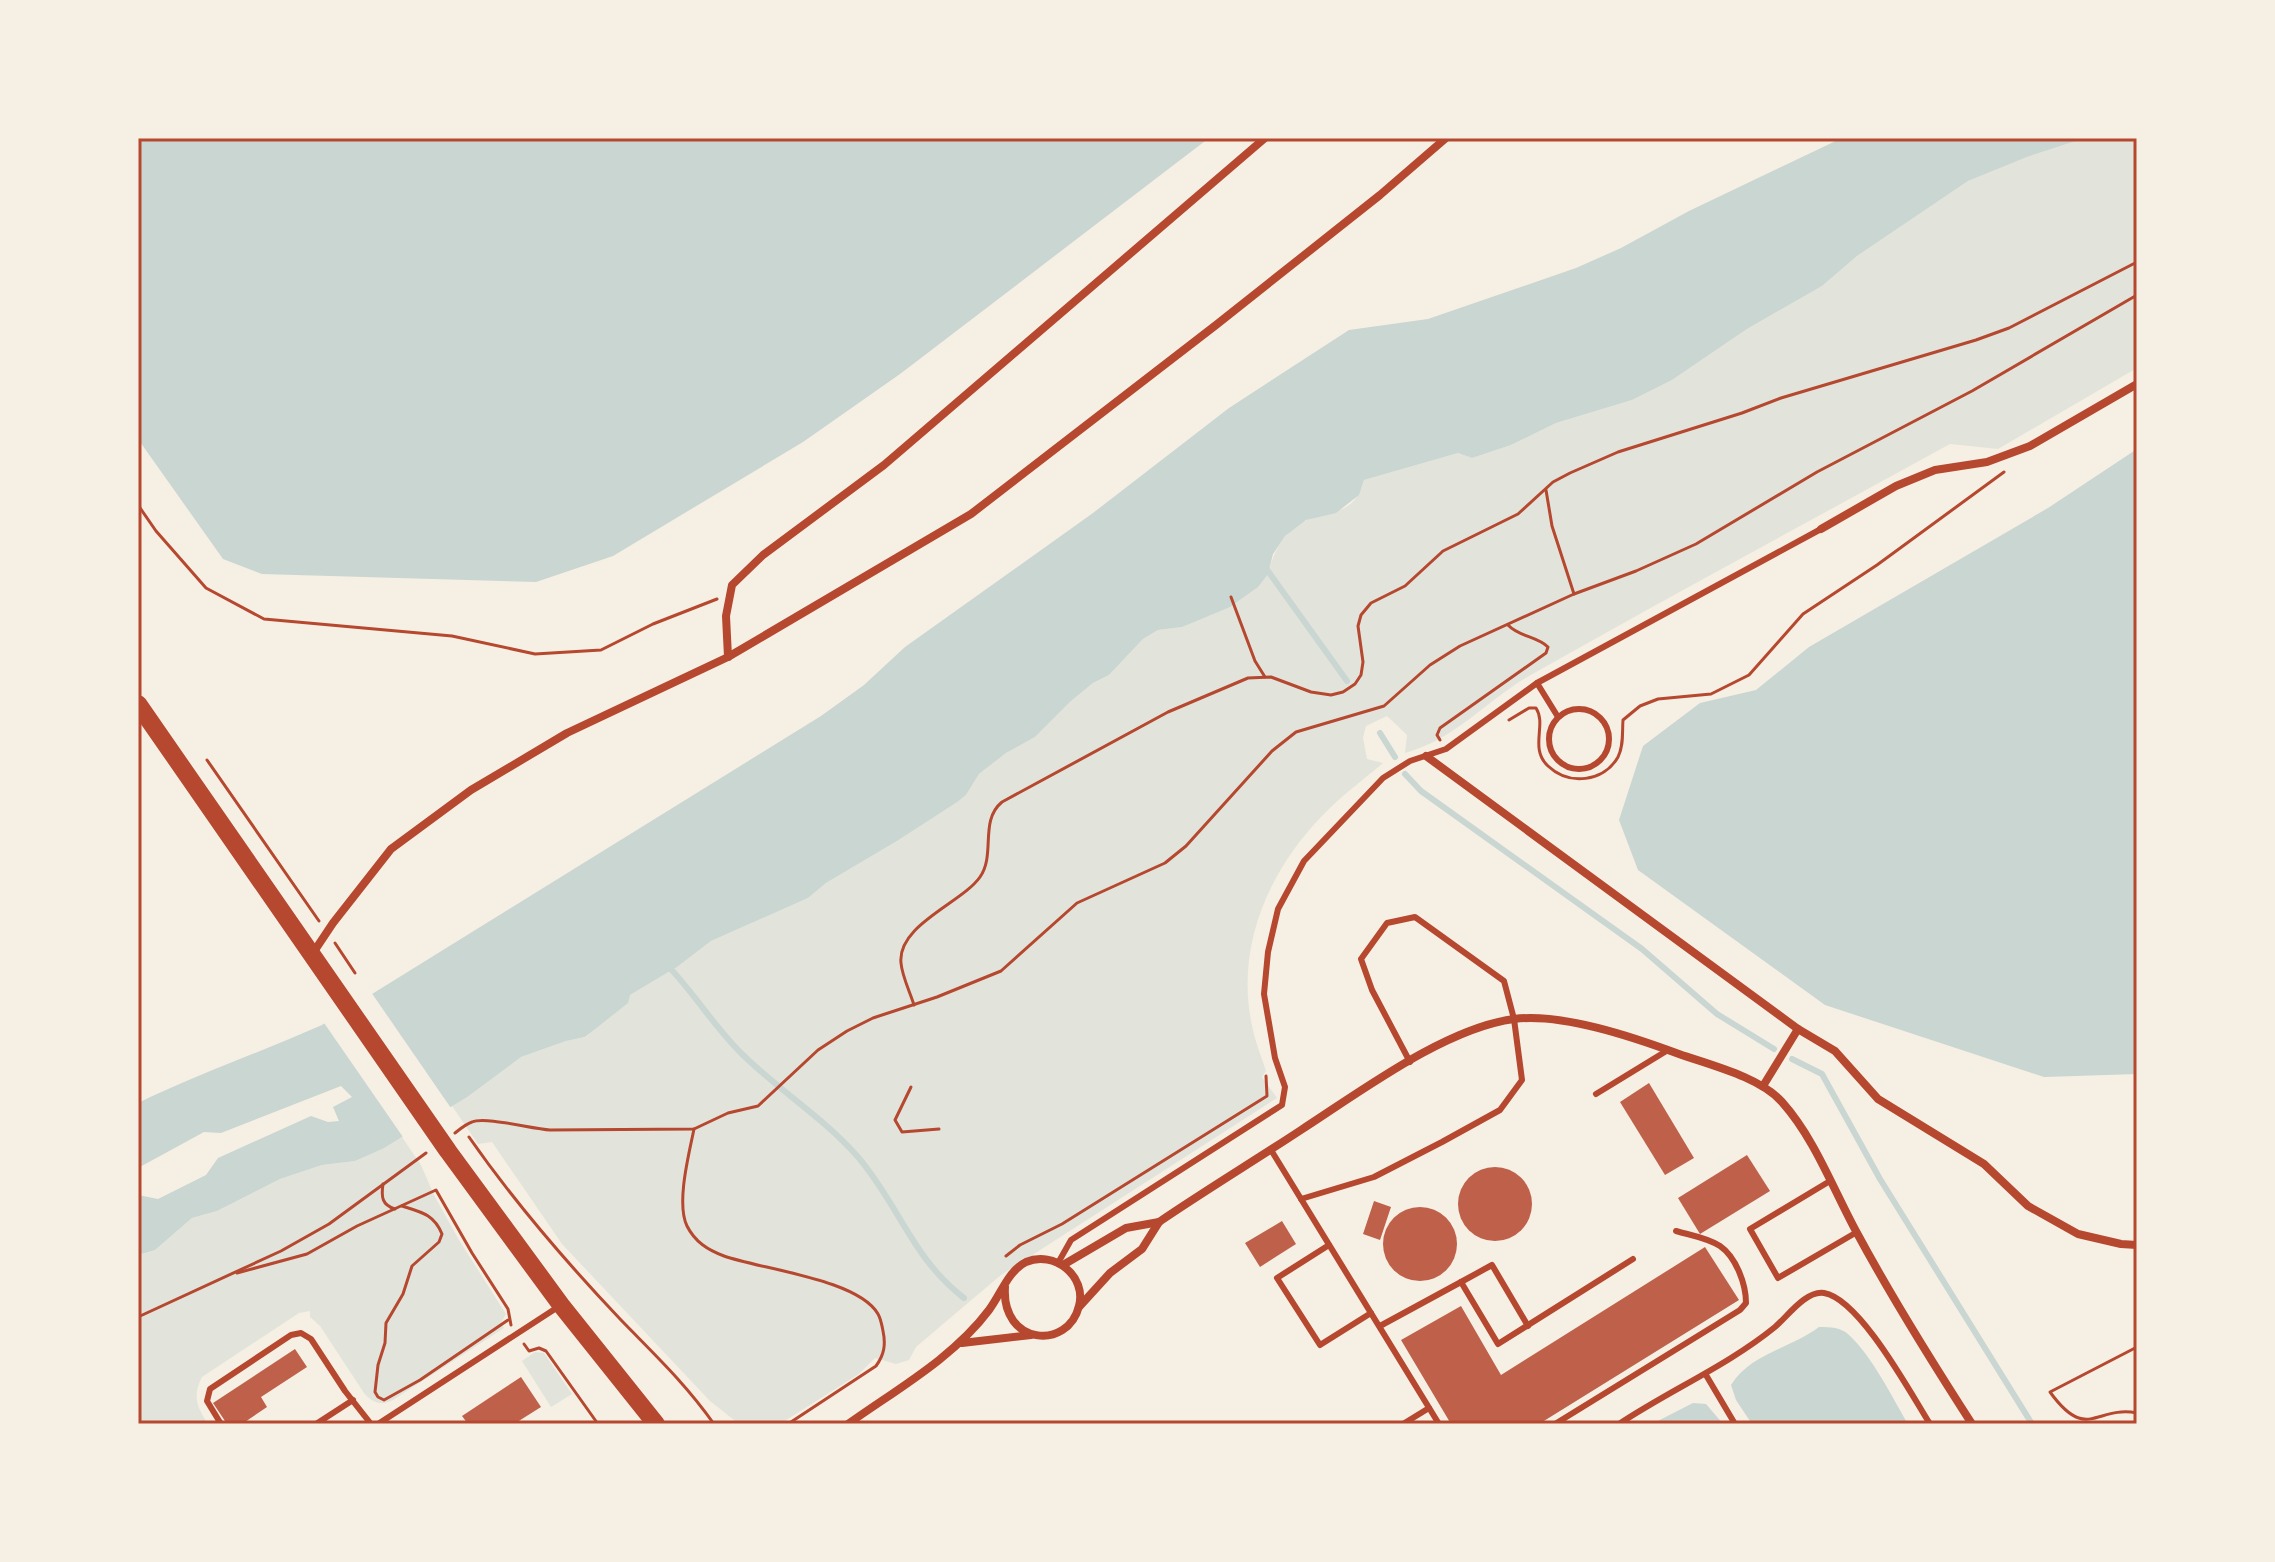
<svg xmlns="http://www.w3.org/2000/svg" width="2275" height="1562" font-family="Cabin,sans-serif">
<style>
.green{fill:#e2e4dc}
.water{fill:#c9d6d2}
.pier{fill:#f6efe4}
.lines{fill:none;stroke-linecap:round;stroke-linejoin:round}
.stream{stroke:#c9d6d2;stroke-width:6}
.building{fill:#bf614a}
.path{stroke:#b5482f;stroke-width:3}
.service{stroke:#b5482f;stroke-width:6}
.minor{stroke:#b5482f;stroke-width:8}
.primary{stroke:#b5482f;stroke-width:18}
.neatline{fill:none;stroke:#b5482f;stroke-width:3}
</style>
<rect width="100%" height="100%" fill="#f6efe4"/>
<g class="green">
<path d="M2085,138h52v230l-139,81 -48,-5c-140,77 -282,153 -421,232 -43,25 -75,64 -124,77l2,-18 -20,-19 -21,10 -3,12 4,21 16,4c-20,17 -43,34 -61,53 -55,57 -88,134 -69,214 3,14 9,28 13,41l-4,6 15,21 -276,177 -85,72 -7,13 -13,4 -21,-6 -16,16 -79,50h-41l-29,-23 -148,-157 -70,-102 -14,2 -26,-38 69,-49 45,-16 20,-4 44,-42 47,-28 34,-26 97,-43 18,-15 71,-42 69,-46 13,-21 27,-21 29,-16 36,-36 22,-18 16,-8 34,-36 15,-9 24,-3 86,-53c6,-23 16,-45 39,-54 27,-12 46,-3 57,-40l94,-27 14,5 39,-13 45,-22 76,-23 40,-20 75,-51 75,-43 35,-30 111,-75 59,-24z"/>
<path d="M402,1137l19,28 13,30 25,45 47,74 -5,9 3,5 -111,72c-11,6 -21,3 -29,-7l-44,-67 -10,-9v-6l-11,2 -97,64c-10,19 -5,30 6,47h-70v-169l17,-5 37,-32 25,-7 63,-32 42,-14 33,-4z"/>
<path d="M535,1352l9,1 28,41 -21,13 -29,-46z"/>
</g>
<g class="water">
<path d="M138,138h1071l-309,236 -97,68 -190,114 -77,26 -274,-8 -39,-15 -85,-120z"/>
<path d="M1842,138h243l-58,19 -59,24 -111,75 -35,30 -75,43 -75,51 -40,20 -76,23 -45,22 -39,13 -14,-5 -94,27 -5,15 -23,18 -30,7 -21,16 -12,18 -5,20 -10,13 -28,20 -48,20 -24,3 -15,9 -34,36 -16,8 -22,18 -36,36 -29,16 -27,21 -13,21 -9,7 -60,39 -71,42 -18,15 -97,43 -34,26 -47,28 -2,8 -43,34 -19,4 -45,16 -54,40 -83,51 -29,13 -33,4 -42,14 -63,32 -25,7 -37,32 -17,5v-60l20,4 48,-24 12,-17 93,-42 17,6 11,-1 -6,-14 19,-10 -11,-11 -120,47 -17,-1 -66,36v-65c60,-29 123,-51 184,-78l499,-309 43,-31 41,-38 188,-134 136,-105 120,-78 79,-11 148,-51 45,-20 68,-37z"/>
<path d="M2137,449v625l-93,3 -219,-72 -187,-135 -19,-50 24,-74 57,-43 56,-13 53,-43 239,-139z"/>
<path d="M1819,1327c11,0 22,0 30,8 23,21 43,62 59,89h-156l-16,-24 -5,-15c19,-31 58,-36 88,-58z"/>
<path d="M1693,1403l13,1 17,20h-71z"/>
</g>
<path class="pier" d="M371,992l82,119 -48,29 -83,-120z"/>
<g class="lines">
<g class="stream">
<path d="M1265,567l82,114"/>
<path d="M1380,733l15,24"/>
<path d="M1405,774l16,17 221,158 75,65 57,35"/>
<path d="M668,966c27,28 47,62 75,89 37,36 82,64 115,102 41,48 54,101 106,141"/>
<path d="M1792,1059l30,15 58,105 152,245"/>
</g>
</g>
<g class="building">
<path d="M1649,1083l45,75 -29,17 -45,-73z"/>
<path d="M1747,1155l23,36 -70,43 -22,-36z"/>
<circle cx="1495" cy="1204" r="37"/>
<path d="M1374,1201l17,6 -11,33 -17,-6z"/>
<circle cx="1420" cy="1244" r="37"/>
<path d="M1282,1221l14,23 -36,23 -15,-24z"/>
<path d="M1705,1247l34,53 -200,124h-88l-50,-84 60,-34 40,69z"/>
<path d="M295,1349l12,18 -46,30 6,10 -25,17h-15l-14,-21z"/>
<path d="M521,1377l20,30 -27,17h-46l-6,-8z"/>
</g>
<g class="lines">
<g class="path">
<path d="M1546,490l6,36 22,68"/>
<path d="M138,505l18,26 50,57 58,31 188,17 83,18 66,-4 52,-26 64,-25"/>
<path d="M1231,597l24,64 10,16"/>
<path d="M1509,720l20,-12h7c11,17 -7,40 12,58 21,20 56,16 70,-9 6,-12 4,-25 5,-37l17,-14 18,-7 53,-5 38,-19 54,-61 74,-49 127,-93"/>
<path d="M1440,740l-3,-5 3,-7 106,-75 2,-6c-11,-11 -29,-10 -40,-22"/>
<path d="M207,760l112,161"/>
<path d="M335,943l20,30"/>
<path d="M914,1005c-4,-13 -12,-29 -13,-42 -4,-38 61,-60 79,-86 16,-23 -1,-56 22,-75l166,-90 80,-34 23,-1 40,15 20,3 12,-3 12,-8 6,-9 2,-13 -5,-36 3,-11 10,-12 34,-17 38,-35 75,-37 35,-32 17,-9 48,-21 124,-39 39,-15 195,-58 33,-12 128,-66"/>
<path d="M911,1087l-16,33 7,12 37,-3"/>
<path d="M694,1129c-5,25 -18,74 -7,97 8,16 21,24 37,30 36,13 134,23 154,58 3,5 4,12 5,17 3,14 1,24 -7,35l-88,58"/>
<path d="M455,1133c5,-4 11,-9 17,-11 13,-6 60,7 78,8l144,-1 34,-16 30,-7 60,-56 29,-19 26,-13 64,-21 64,-26 76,-68 88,-40 21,-17 86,-95 24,-19 88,-26 46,-41 30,-19 114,-52 62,-23 60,-27 121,-72 155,-81 165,-96"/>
<path d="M469,1137c46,66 96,124 152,183 34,35 64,63 93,104"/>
<path d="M383,1184c-2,13 -1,21 12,25"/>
<path d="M402,1206c19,6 32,8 40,28l-3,8 -27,24 -9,28 -17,29 -1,20 -7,22 -3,27 3,5 6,3 36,-20 88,-60"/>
<path d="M1006,1256l14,-11 42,-21 205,-128 -1,-20"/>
<path d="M237,1273l70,-19 50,-28 79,-36 36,63 36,56 3,16"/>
<path d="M138,1317l143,-66 48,-27 97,-71"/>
<path d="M524,1344l5,7 10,-3 7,3 52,73"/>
<path d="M2137,1347l-87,45c37,51 46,13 87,21"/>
</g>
<g class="service">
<path d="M1537,683l21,34"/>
<circle cx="1579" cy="739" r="30"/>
<path d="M1596,1094l72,-44"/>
<path d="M1271,1150l168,274"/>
<path d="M1830,1181l-80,48 28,49 79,-46"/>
<path d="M1301,1199l73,-22 68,-35 58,-32 22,-30 -8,-61 -10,-38 -89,-64 -28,6 -26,36 11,31 38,72"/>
<path d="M1329,1245l-52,33 43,67 51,-32"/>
<path d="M1058,1263l13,-23 211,-135 3,-18 -10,-29 -11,-64 4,-42 10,-43 26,-48 79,-83 27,-17 36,-12 91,-66 284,-154"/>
<path d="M1461,1282l31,-17 36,61"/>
<path d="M1380,1326l81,-44 37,62 135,-85"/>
<path d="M1706,1375l29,49"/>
<path d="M221,1424l-14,-23 3,-12 81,-54 10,-2 10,6 34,52 26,33"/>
<path d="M316,1424l37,-24"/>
<path d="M378,1424l180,-117"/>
<path d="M1403,1424l26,-16"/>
<path d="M1555,1424l185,-114 6,-7c0,-19 -10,-46 -26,-57 -12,-8 -30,-11 -44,-15"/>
<path d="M1619,1424c51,-34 108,-58 156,-97 12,-10 31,-37 49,-34 36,6 87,101 106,131"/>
</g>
<g class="minor">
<path d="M1821,529l75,-43 39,-16 52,-8 43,-16 107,-62"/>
<path d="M728,657l-2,-41 6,-31 31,-30 121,-90 381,-327"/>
<path d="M1426,756l372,273 37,22 43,48 106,65 44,42 50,28 43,10 16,1"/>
<path d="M313,953l20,-30 58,-74 80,-59 96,-57 161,-76 243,-143 245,-189 164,-130 66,-57"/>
<path d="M1763,1086l35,-57"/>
<path d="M1063,1265l63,-37 33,-6"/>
<path d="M1079,1307l31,-34 32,-24 17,-27c47,-32 95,-61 142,-92 59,-38 144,-102 213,-111 49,-6 119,18 165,35 31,11 81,23 103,48 33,37 51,87 75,131 35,65 75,129 115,191"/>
<path d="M962,1343l69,-8"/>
<path d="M848,1424c49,-35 105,-66 141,-114 12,-16 19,-39 37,-48 28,-12 61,14 53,44 -11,45 -78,39 -74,-19"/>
</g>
<path class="primary" d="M138,704l310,447 113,154 95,119"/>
</g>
<rect width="2275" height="1562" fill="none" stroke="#f6efe4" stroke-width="280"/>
<rect x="140" y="140" width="1995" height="1282" class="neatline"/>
</svg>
